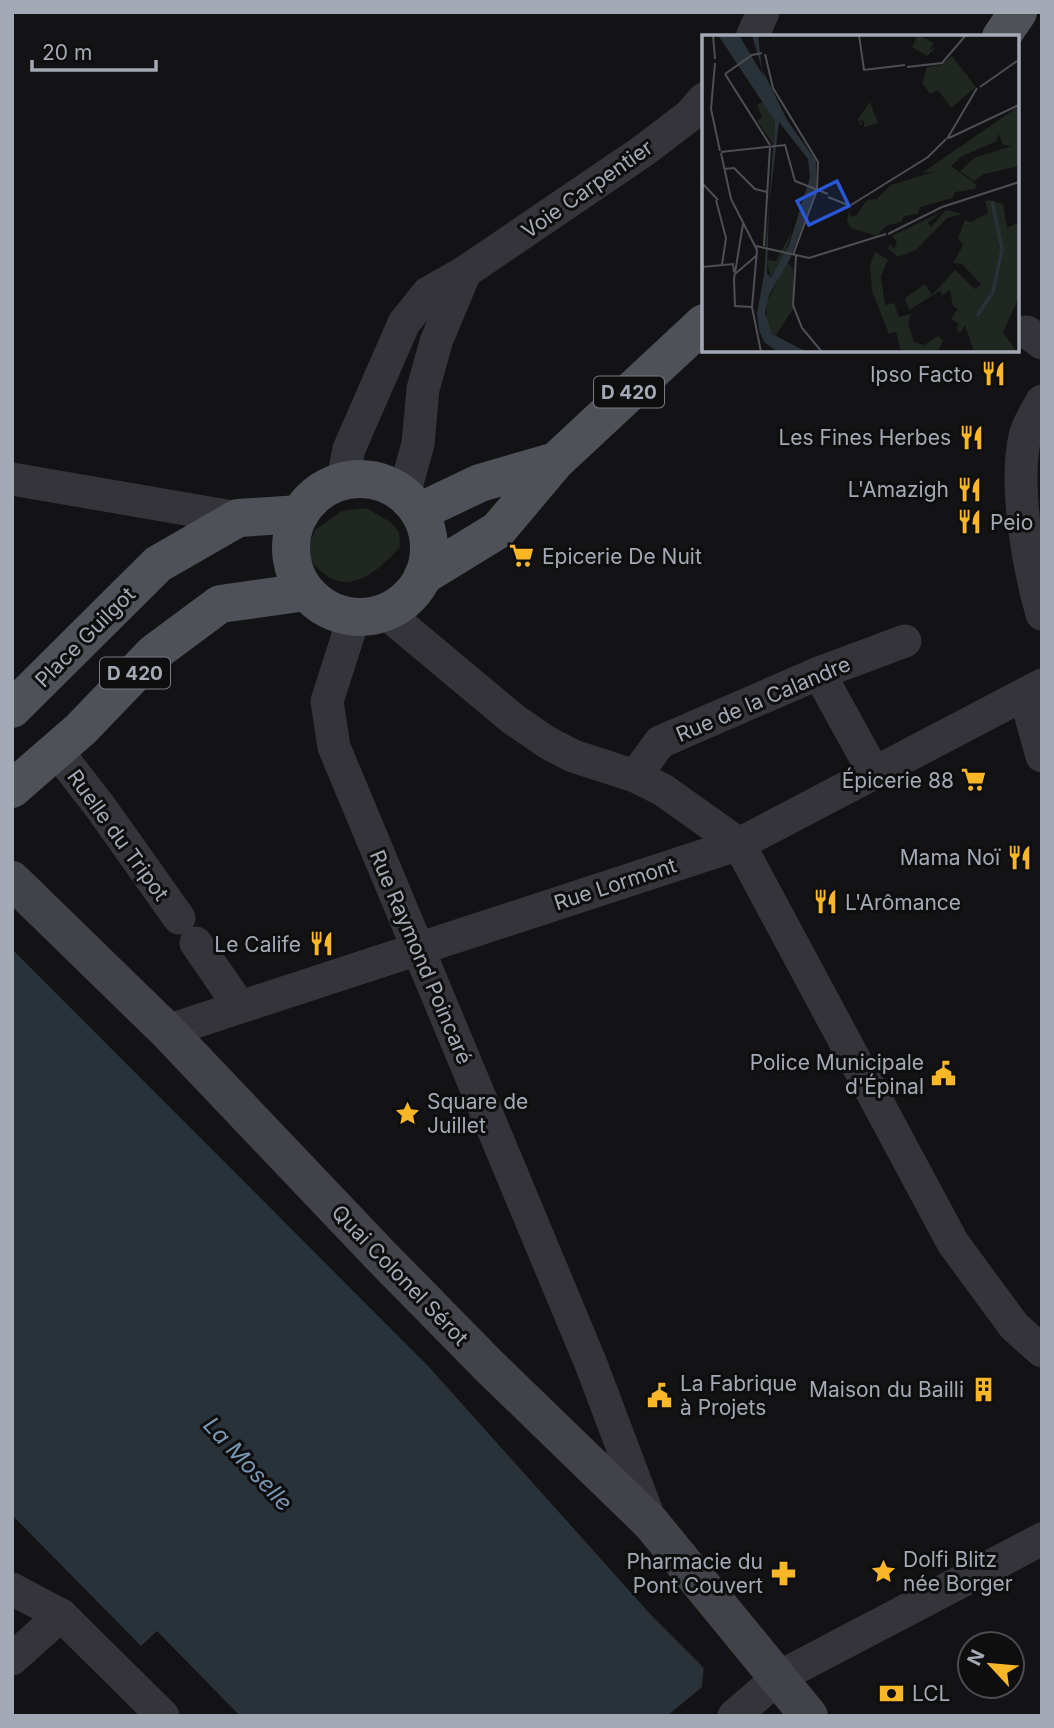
<svg xmlns="http://www.w3.org/2000/svg" width="1054" height="1728" font-family="Inter,sans-serif">
<style>
.green{fill:#1f2720}
.water{fill:#293139}
.pier{fill:#131315}
.lines{fill:none;stroke-linecap:round;stroke-linejoin:round}
.street{stroke:#34343a;stroke-width:33}
.secondary{stroke:#42434a;stroke-width:38}
.primary{stroke:#4f5159;stroke-width:38}
.labels{text-anchor:middle;dominant-baseline:central;stroke-width:6;stroke-linejoin:round;paint-order:stroke}
.shield{fill:#0e0e0f;stroke:#777a84;stroke-width:2}
.shield-label{font-size:19px;font-weight:bold;fill:#a4a9b6}
.street-label{font-size:21px;fill:#a4a9b6;stroke:#0e0e0f}
.poi-label{font-size:21px;fill:#a4a9b6;stroke:#0e0e0f;text-anchor:end}
.water-label{font-size:23px;font-style:italic;fill:#7996b2;stroke:#0e0e0f}
.inset-river{fill:none;stroke:#293139;stroke-width:3.5}
.inset-road{fill:none;stroke:#4d4f55;stroke-width:2}
.view{fill:#2a57d5;fill-opacity:0.15;stroke:#2a57d5;stroke-width:3.5}
.inset-edge{fill:none;stroke:#a4a9b6;stroke-width:3.5}
</style>
<rect width="100%" height="100%" fill="#131315"/>
<path class="green" d="M366,508l24,14 9,10 1,15c-29,32 -60,54 -91,11l1,-15 5,-13 27,-19z"/>
<path class="water" d="M12,949l417,418 223,249 100,100h-512l-83,-85 -16,15 -129,-131z"/>
<path class="pier" d="M704,1663l50,50 1,3h-88l35,-29z"/>
<g class="lines">
<g class="street">
<path d="M752,37l11,-25"/>
<path d="M1017,333l10,-1 15,11"/>
<path d="M1042,401c-6,11 -14,23 -17,35 -11,50 3,129 17,178"/>
<path d="M12,479l226,39"/>
<path d="M343,480l6,-31 55,-126 24,-30 37,-21 178,-121 46,-35 15,-17"/>
<path d="M404,494l14,-50 5,-55 13,-47 29,-70"/>
<path d="M385,612l128,107 35,24 25,13 62,20 28,14 76,54 214,399 61,83 28,25"/>
<path d="M354,617l-27,84 7,46 257,617 60,159"/>
<path d="M819,673l55,100"/>
<path d="M1025,695l17,61"/>
<path d="M57,751l44,57 78,110"/>
<path d="M635,776l25,-34 159,-69 86,-32"/>
<path d="M196,943l44,64"/>
<path d="M167,1031l572,-187 303,-159"/>
<path d="M12,1589l49,26 102,101"/>
<path d="M12,1659l49,-44"/>
<path d="M734,1716l45,-39 263,-138"/>
</g>
<path class="secondary" d="M12,880l155,151 213,224 109,111 162,157 158,193"/>
<g class="primary">
<path d="M1001,37l17,-25"/>
<circle cx="360" cy="548" r="69"/>
<path d="M419,512l61,-29 76,-22"/>
<path d="M423,576l75,-46 58,-69 148,-138"/>
<path d="M12,709l146,-145 80,-46 62,-4"/>
<path d="M12,789l69,-60 73,-76 66,-49 86,-12"/>
</g>
</g>
<defs>
<symbol id="restaurant-bare" viewBox="-9 -9 18 18"><path d="M-5-6h1v4h1v-4h1v4h1v-4h1v5L-1.5 .5V6h-2V.5L-5-1ZM5-6V6H3V1.5H1.5Q1.5-4 5-6Z" fill="#f9b627" stroke="#0e0e0f" stroke-width="2.5" paint-order="stroke"/></symbol>
<symbol id="supermarket-bare" viewBox="-9 -9 18 18"><path d="M-6-5.5h2.5l.6 2H6L4.5 2H-2.5L-4.4-4H-6ZM-1.5 3.2a1.3 1.3 0 1 0 .1 0ZM3 3.2a1.3 1.3 0 1 0 .1 0Z" fill="#f9b627" stroke="#0e0e0f" stroke-width="2.5" paint-order="stroke"/></symbol>
<symbol id="civic-bare" viewBox="-9 -9 18 18"><path d="M-.6-6.5H3V-4.5H.6V-3L4-1V1h2V6H-6V1h2V-1L-.6-3ZM-1.2 2.5V6h2.4V2.5Z" fill="#f9b627" stroke="#0e0e0f" stroke-width="2.5" paint-order="stroke"/></symbol>
<symbol id="sight-bare" viewBox="-9 -9 18 18"><path d="M0-6L1.8-2.2L6-1.7L2.9 1.2L3.7 5.4L0 3.3L-3.7 5.4L-2.9 1.2L-6-1.7L-1.8-2.2Z" fill="#f9b627" stroke="#0e0e0f" stroke-width="2.5" paint-order="stroke"/></symbol>
<symbol id="building-bare" viewBox="-9 -9 18 18"><path d="M-4-6H4V6H1V3H-1V6H-4ZM-2.5-4.3h1.7v1.8h-1.7ZM.8-4.3h1.7v1.8H.8ZM-2.5-1h1.7V.8h-1.7ZM.8-1h1.7V.8H.8Z" fill="#f9b627" stroke="#0e0e0f" stroke-width="2.5" paint-order="stroke"/></symbol>
<symbol id="pharmacy-bare" viewBox="-9 -9 18 18"><path d="M-2-6h4v4h4v4h-4v4h-4v-4h-4v-4h4Z" fill="#f9b627" stroke="#0e0e0f" stroke-width="2.5" paint-order="stroke"/></symbol>
<symbol id="bank-bare" viewBox="-9 -9 18 18"><path d="M-6-4H6V4H-6ZM0-2.3a2.3 2.3 0 1 0 0 4.6a2.3 2.3 0 1 0 0-4.6Z" fill="#f9b627" stroke="#0e0e0f" stroke-width="2.5" paint-order="stroke"/></symbol>
</defs>
<g fill-rule="evenodd">
<use href="#restaurant-bare" x="976" y="356" width="35" height="35"/>
<use href="#restaurant-bare" x="954" y="420" width="35" height="35"/>
<use href="#restaurant-bare" x="952" y="472" width="35" height="35"/>
<use href="#restaurant-bare" x="952" y="504" width="35" height="35"/>
<use href="#supermarket-bare" x="504" y="538" width="35" height="35"/>
<use href="#supermarket-bare" x="956" y="762" width="35" height="35"/>
<use href="#restaurant-bare" x="1002" y="840" width="35" height="35"/>
<use href="#restaurant-bare" x="808" y="884" width="35" height="35"/>
<use href="#restaurant-bare" x="304" y="926" width="35" height="35"/>
<use href="#civic-bare" x="926" y="1056" width="35" height="35"/>
<use href="#sight-bare" x="390" y="1096" width="35" height="35"/>
<use href="#building-bare" x="966" y="1372" width="35" height="35"/>
<use href="#civic-bare" x="642" y="1378" width="35" height="35"/>
<use href="#sight-bare" x="866" y="1554" width="35" height="35"/>
<use href="#pharmacy-bare" x="766" y="1556" width="35" height="35"/>
<use href="#bank-bare" x="874" y="1676" width="35" height="35"/>
</g>
<g class="labels">
<g class="shield">
<rect x="594" y="376.5" width="70" height="31" rx="5"/>
<rect x="100" y="657.5" width="70" height="31" rx="5"/>
</g>
<g class="shield-label">
<text x="629" y="392">D 420</text>
<text x="135" y="673">D 420</text>
</g>
<g class="street-label">
<text transform="translate(587 189) rotate(-35)">Voie Carpentier</text>
<text transform="translate(85 637) rotate(-45)">Place Guilgot</text>
<text transform="translate(763 699) rotate(-23)">Rue de la Calandre</text>
<text transform="translate(118 835) rotate(54)">Ruelle du Tripot</text>
<text transform="translate(615 884) rotate(-18)">Rue Lormont</text>
<text transform="translate(421 957) rotate(67)">Rue Raymond Poincaré</text>
<text transform="translate(400 1275) rotate(46)">Quai Colonel Sérot</text>
</g>
<g class="poi-label">
<text x="973" y="374">Ipso Facto</text>
<text x="951" y="437">Les Fines Herbes</text>
<text x="949" y="489">L'Amazigh</text>
<text x="990" y="522" text-anchor="start">Peio</text>
<text x="542" y="556" text-anchor="start">Epicerie De Nuit</text>
<text x="954" y="780">Épicerie 88</text>
<text x="1000" y="857">Mama Noï</text>
<text x="845" y="902" text-anchor="start">L'Arômance</text>
<text x="301" y="944">Le Calife</text>
<text x="924" y="1062">Police Municipale<tspan x="924" dy="24">d'Épinal</tspan></text>
<text x="427" y="1101" text-anchor="start">Square de<tspan x="427" dy="24">Juillet</tspan></text>
<text x="680" y="1383" text-anchor="start">La Fabrique<tspan x="680" dy="24">à Projets</tspan></text>
<text x="964" y="1389">Maison du Bailli</text>
<text x="903" y="1559" text-anchor="start">Dolfi Blitz<tspan x="903" dy="24">née Borger</tspan></text>
<text x="763" y="1561">Pharmacie du<tspan x="763" dy="24">Pont Couvert</tspan></text>
<text x="912" y="1693" text-anchor="start">LCL</text>
</g>
<g class="water-label">
<text transform="translate(248 1464) rotate(47)">La Moselle</text>
</g>
</g>
<g transform="translate(702 35)">
<rect width="317" height="317" fill="#131315"/>
<path d="M216,0l16,8 -5,7 7,-3 -9,9 -15,-9zM250,21l24,31 -25,21 -13,-18 -8,4 -8,-11 5,-16 14,-2zM62,66l11,20 -2,23 -16,-23 5,-4 -5,-12zM168,67l8,21 -14,4v-6l-6,-1 5,4 -3,1 -2,-6zM317,71v60l-35,8 -10,7 -14,-10 14,-13 38,-12 -9,-1 -5,-12 -1,8 -35,15 -11,10 25,18 -1,5 -20,3 -2,6 -33,9 -2,7 -14,2 -3,6 -15,4 -9,10 -26,-8 -4,-8 2,-9 2,6 6,-2 10,-15 10,-1 14,-14 46,-14 -15,2zM287,165l14,4 4,24 12,-6v75l-16,35 14,20h-43l-9,-27 -5,8 -4,-4 3,-5 -8,-5 7,-10 -5,-3 -3,-16 -8,6 -2,-5 -31,19 -4,-12 20,-14 7,11 23,-25 20,19 6,-5 -19,-20 -9,-1 10,-18 -5,-7 7,-18 6,2 17,-9 -3,-12zM244,175l16,4 -15,4 -31,32 -18,7 -10,-8 2,-5 4,5 3,-7 -5,-6 49,-24 -13,11 3,4zM90,196l-8,26 -13,22 -4,-19 9,1zM173,217l13,8 -7,16 4,29 9,-2 5,14 12,-3 -3,9 6,19 10,3 14,-9 5,4 -4,10 -38,2 -5,-20 -7,2 -17,-43 -2,-27zM85,227l6,7v40l-18,28 -9,-11 1,-24z" fill="#1f2720"/>
<path d="M16,0h21l25,42 -12,-42h6l4,34 25,51 29,41v30l-26,68 -21,36 -4,18 7,21 35,18h-29l-14,-10 -5,-12 -2,-17 7,-38 11,-154zM77,87l29,37 2,18 -21,68 -18,33 -4,-5 2,-68z" fill="#293139" fill-rule="evenodd"/>
<path class="inset-river" d="M275,281l16,-24 9,-43 -10,-48"/>
<path class="inset-road" d="M11,0l2,24M157,0l5,35 41,-5M63,19l8,34 45,74 -1,27M13,28l-4,46 9,42M205,32l35,-4 24,-28M23,39l45,71M23,39l27,-19 10,-2M278,52l37,-26M247,103l70,-33M245,104l30,-51M19,117l64,-7 10,36 33,13M19,118l10,46 26,51 -5,57 9,45M22,134l10,-1 21,21 12,3M0,148l16,17M126,162l20,8M14,165l10,38 -4,27M149,170l77,-48 18,-18M41,189l-9,55 1,27 17,1M186,199l54,-27 77,-25M54,211l53,12 77,-24M62,211l6,-99M91,220l24,-65M94,221l-3,49 9,23 20,24M0,232l31,-3 1,8M33,239l21,-18"/>
<path class="view" d="M135,146l12,25 -40,19 -12,-24z"/>
<rect width="317" height="317" class="inset-edge"/>
</g>
<rect width="1054" height="1728" fill="none" stroke="#a4a9b6" stroke-width="28"/>
<g transform="translate(991 1665) rotate(296)"><circle r="33" fill="#0e0e0f" stroke="#4a4c52" stroke-width="2"/>
<path d="M0-5L12 26L0 18L-12 26Z" fill="#f9b627"/>
<text y="-10" font-size="19" font-weight="bold" text-anchor="middle" fill="#a4a9b6">N</text>
</g>
<path d="M32 60v10h124v-10" fill="none" stroke="#a4a9b6" stroke-width="3.5"/>
<text x="42" y="60" font-size="21" fill="#a4a9b6" stroke="#0e0e0f" stroke-width="5" paint-order="stroke">20 m</text>
</svg>
